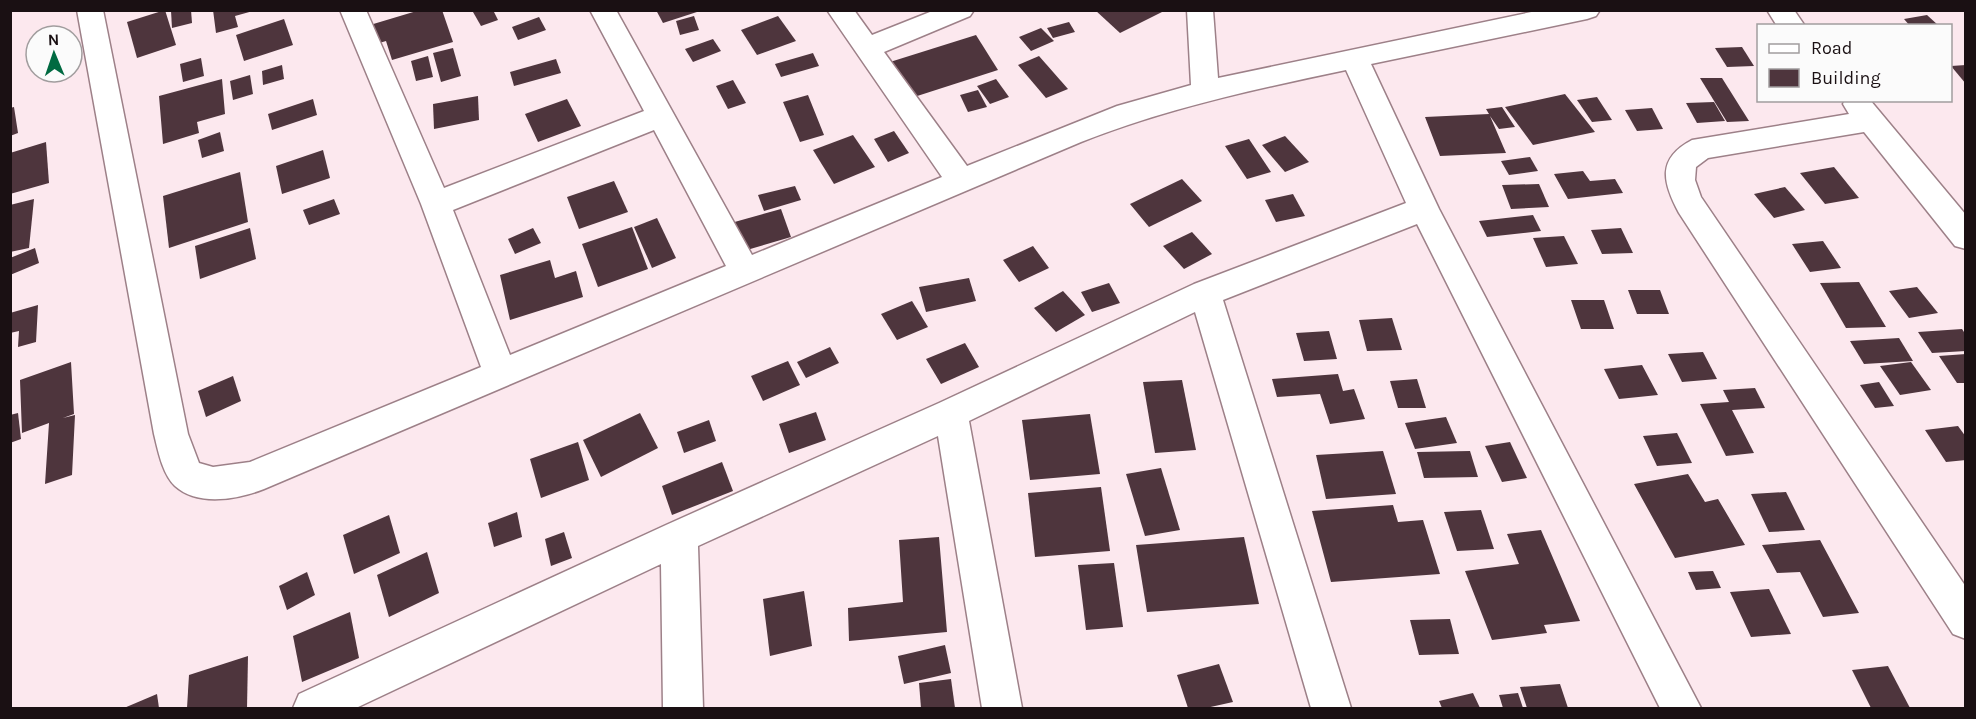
<svg xmlns="http://www.w3.org/2000/svg" width="1976" height="719" font-family="Karla,sans-serif">
<style>
.building{fill:#4e353d}
.lines{fill:none;stroke-linecap:round;stroke-linejoin:round}
.minor-casing{stroke:#9d8088;stroke-width:3}
.minor{fill:#fff;fill-rule:evenodd}
</style>
<rect width="100%" height="100%" fill="#fce8ee"/>
<g class="building">
<path d="M165,10l11,35 -39,13 -10,-36z"/>
<path d="M191,10l1,13 -20,5 -1,-17z"/>
<path d="M213,10h39l1,1 -18,5 3,11 -22,6z"/>
<path d="M420,10h22l11,32 -61,18 -6,-19 -10,3 -6,-19z"/>
<path d="M478,10h15l5,10 -17,6 -8,-14z"/>
<path d="M656,10h44v1l-37,12z"/>
<path d="M1095,10h71l-46,23z"/>
<path d="M1927,15l12,11h-29l-6,-7z"/>
<path d="M694,16l5,14 -19,5 -4,-14z"/>
<path d="M778,16l18,25 -39,14 -16,-25z"/>
<path d="M539,17l7,13 -28,10 -6,-13z"/>
<path d="M284,19l9,26 -49,16 -8,-26z"/>
<path d="M1069,22l6,10 -22,6 -6,-10z"/>
<path d="M1041,28l13,13 -23,10 -12,-14z"/>
<path d="M976,35l22,35 -87,28 -21,-36z"/>
<path d="M713,39l8,12 -28,11 -8,-13z"/>
<path d="M1742,47l12,19 -27,1 -12,-19z"/>
<path d="M453,48l8,28 -20,6 -8,-29z"/>
<path d="M813,53l6,13 -38,11 -6,-13z"/>
<path d="M428,56l5,21 -17,4 -5,-20z"/>
<path d="M1039,56l29,33 -22,9 -28,-33z"/>
<path d="M201,58l3,18 -21,6 -3,-18z"/>
<path d="M556,59l5,14 -47,13 -4,-14z"/>
<path d="M282,65l2,14 -21,6 -1,-14z"/>
<path d="M1966,65v19l-15,-18z"/>
<path d="M250,75l3,19 -20,6 -3,-19z"/>
<path d="M1700,78h22l27,43 -22,1z"/>
<path d="M222,79l3,35 -28,8 2,11 -36,11 -4,-48z"/>
<path d="M996,79l13,18 -19,7 -13,-18z"/>
<path d="M733,80l13,23 -18,6 -12,-23z"/>
<path d="M978,90l9,17 -19,5 -8,-17z"/>
<path d="M1565,94l30,38 -62,13 -28,-38z"/>
<path d="M808,95l16,40 -24,7 -17,-40z"/>
<path d="M478,96l1,24 -45,9 -1,-25z"/>
<path d="M1597,97l15,23 -20,2 -15,-22z"/>
<path d="M313,99l4,16 -45,15 -4,-16z"/>
<path d="M567,99l14,27 -43,16 -13,-28z"/>
<path d="M1714,102l11,19 -28,2 -11,-20z"/>
<path d="M14,107l4,26 -8,3v-28z"/>
<path d="M1502,107l13,20 -16,2 -9,-13 16,37 -66,3 -15,-39 64,-3 -3,-5z"/>
<path d="M1652,108l11,21 -26,2 -12,-21z"/>
<path d="M894,131l15,22 -21,9 -14,-23z"/>
<path d="M220,132l4,19 -22,7 -4,-18z"/>
<path d="M853,135l22,32 -41,17 -21,-34z"/>
<path d="M1285,136l24,26 -24,10 -23,-27z"/>
<path d="M1249,139l22,33 -24,7 -22,-33z"/>
<path d="M46,142l3,41 -39,11v-41z"/>
<path d="M323,150l7,28 -48,16 -6,-28z"/>
<path d="M1530,157l8,14 -29,4 -8,-14z"/>
<path d="M1834,167l25,31 -34,6 -25,-31z"/>
<path d="M1583,171l7,10 25,-2 8,14 -55,6 -14,-25z"/>
<path d="M240,172l8,50 -79,26 -6,-52z"/>
<path d="M1182,179l20,22 -53,26 -19,-23z"/>
<path d="M614,181l14,31 -49,17 -12,-32z"/>
<path d="M1539,184l10,23 -38,2 -9,-24z"/>
<path d="M795,186l6,14 -37,11 -6,-16z"/>
<path d="M1785,187l20,23 -31,8 -20,-24z"/>
<path d="M1293,194l12,22 -29,6 -11,-22z"/>
<path d="M34,199l-5,49 -19,4v-47z"/>
<path d="M334,199l6,15 -31,11 -6,-15z"/>
<path d="M781,209l10,28 -51,15 -9,-29z"/>
<path d="M1533,215l8,16 -54,6 -8,-16z"/>
<path d="M657,218l19,40 -24,10 -18,-41z"/>
<path d="M632,227l16,42 -50,18 -16,-43z"/>
<path d="M250,228l6,31 -56,20 -5,-33z"/>
<path d="M533,228l8,15 -26,11 -7,-15z"/>
<path d="M1621,228l12,25 -31,1 -11,-24z"/>
<path d="M1192,232l20,22 -28,15 -21,-23z"/>
<path d="M1564,236l14,28 -32,3 -13,-29z"/>
<path d="M1823,241l18,27 -31,4 -18,-28z"/>
<path d="M1033,246l16,22 -30,14 -16,-22z"/>
<path d="M35,248l4,15 -29,12v-17z"/>
<path d="M550,260l5,18 21,-7 7,26 -73,23 -10,-45z"/>
<path d="M969,278l7,23 -50,11 -7,-25z"/>
<path d="M1859,282l27,45 -40,1 -26,-45z"/>
<path d="M1109,283l11,20 -28,9 -11,-20z"/>
<path d="M1917,287l21,26 -29,5 -20,-27z"/>
<path d="M1628,290h32l9,24h-32z"/>
<path d="M1063,291l22,24 -29,17 -22,-24z"/>
<path d="M1571,300h33l10,29h-33z"/>
<path d="M912,301l16,26 -31,13 -16,-26z"/>
<path d="M38,305l-2,37 -18,5 1,-16 -9,2v-20z"/>
<path d="M1392,318l10,32 -35,1 -8,-31z"/>
<path d="M1962,329l4,6v16l-34,2 -14,-21z"/>
<path d="M1329,331l8,28 -33,2 -8,-28z"/>
<path d="M1899,338l14,23 -49,3 -14,-23z"/>
<path d="M965,343l14,24 -38,17 -15,-25z"/>
<path d="M830,347l9,16 -33,15 -9,-16z"/>
<path d="M1703,352l14,27 -35,3 -14,-28z"/>
<path d="M1966,354v29h-9l-18,-27z"/>
<path d="M788,361l12,24 -37,16 -12,-25z"/>
<path d="M71,362l3,52 -11,4 12,-3 -3,60 -27,9 4,-61 -27,10 -2,-53z"/>
<path d="M1911,362l20,28 -31,5 -20,-29z"/>
<path d="M1642,365l16,30 -39,4 -15,-30z"/>
<path d="M1338,374l5,17 11,-2 11,30 -35,5 -10,-30 -43,3 -5,-18z"/>
<path d="M233,376l8,25 -35,16 -8,-26z"/>
<path d="M1417,379l9,29h-28l-8,-27z"/>
<path d="M1182,380l14,70 -41,3 -12,-71z"/>
<path d="M1879,382l15,24 -19,2 -15,-23z"/>
<path d="M1755,388l10,20 -33,2 22,43 -28,3 -26,-52 29,-2 -6,-12z"/>
<path d="M816,412l10,28 -37,13 -10,-29z"/>
<path d="M18,413l3,26 -11,4v-28z"/>
<path d="M640,413l18,35 -57,29 -18,-37z"/>
<path d="M1090,414l10,60 -70,6 -8,-60z"/>
<path d="M1446,417l11,26 -42,6 -10,-26z"/>
<path d="M709,420l7,21 -32,12 -7,-21z"/>
<path d="M1958,426l8,11v23l-20,2 -21,-32z"/>
<path d="M1677,433l15,30 -35,3 -14,-30z"/>
<path d="M578,442l11,38 -48,18 -11,-39z"/>
<path d="M1510,442l17,36 -25,4 -17,-36z"/>
<path d="M1383,451l13,43 -70,5 -10,-44z"/>
<path d="M1470,451l8,26 -54,1 -7,-26z"/>
<path d="M722,462l11,29 -61,24 -10,-29z"/>
<path d="M1161,468l19,62 -35,6 -19,-62z"/>
<path d="M1688,474l17,28 13,-3 27,46 -70,13 -41,-74z"/>
<path d="M1101,487l9,64 -75,6 -7,-64z"/>
<path d="M1786,492l19,38 -36,2 -18,-38z"/>
<path d="M1393,505l5,17 25,-2 17,54 -109,8 -19,-71z"/>
<path d="M1481,510l13,39 -37,2 -13,-39z"/>
<path d="M517,512l5,25 -28,10 -6,-24z"/>
<path d="M389,515l11,38 -46,21 -11,-39z"/>
<path d="M1541,530l39,91 -36,4 3,8 -55,7 -27,-69 54,-7 -12,-30z"/>
<path d="M564,532l8,26 -21,8 -6,-27z"/>
<path d="M939,537l8,95 -98,9 -1,-33 55,-6 -4,-62z"/>
<path d="M1244,537l15,67 -112,8 -11,-67z"/>
<path d="M1820,540l39,73 -36,4 -23,-45 -23,1 -15,-28z"/>
<path d="M427,552l12,41 -50,24 -12,-42z"/>
<path d="M1114,563l9,64 -37,3 -8,-65z"/>
<path d="M1713,571l8,17 -25,2 -8,-18z"/>
<path d="M307,572l8,23 -28,15 -8,-24z"/>
<path d="M1769,589l22,45 -40,3 -21,-45z"/>
<path d="M804,591l8,55 -42,10 -7,-57z"/>
<path d="M350,612l9,46 -57,24 -9,-46z"/>
<path d="M1450,619l9,35 -40,1 -9,-35z"/>
<path d="M945,645l6,28 -47,11 -6,-28z"/>
<path d="M248,656l-1,52h-60l2,-33z"/>
<path d="M1219,664l14,38 -27,6h-18l-11,-33z"/>
<path d="M1888,666l22,42h-39l-19,-38z"/>
<path d="M951,679l4,29h-34l-2,-25z"/>
<path d="M1560,684l8,24h-41l-7,-21z"/>
<path d="M1473,693l7,15h-38l-3,-7z"/>
<path d="M1518,693l5,15h-20l-4,-13z"/>
<path d="M157,694l2,14h-35z"/>
</g>
<g class="lines">
<defs>
<g id="minor">
<path d="M77,10h26l85,424 11,29 14,4 37,-5 231,-95 -60,-163 -81,-194h26l78,178 200,-77 -54,-101h26l136,245 190,-78 -115,-167h27l18,25 63,-25h39l-4,6 -86,36 83,114 150,-60 74,-21 -4,-75h26l5,68 323,-68h59l-4,6 -9,3 -216,45 68,145 262,499h-41l-243,-484 -194,76 128,408h-40l-116,-396 -226,109 53,287h-40l-44,-272 -240,110 5,162h-40l-2,-144 -305,144h-63l6,-14 367,-169 273,-122 255,-119 212,-81 -60,-133c-90,19 -179,38 -265,72l-817,347c-25,10 -66,18 -89,-3 -13,-13 -17,-36 -21,-52zM654,130l72,136 -216,89 -57,-145z"/>
<path d="M1767,10h27l11,16h-28z"/>
<path d="M1845,100h25l96,115v34l-11,-3 -91,-114 -156,26 -12,9 -1,13 6,17 265,390v52l-13,-5 -274,-421c-16,-30 -23,-54 13,-73l157,-26 -6,-10z"/>
</g>
</defs>
<use href="#minor" class="minor-casing"/>
<use href="#minor" class="minor"/>
</g>
<rect width="1976" height="719" fill="none" stroke="#1a1013" stroke-width="24"/>
<rect x="1757" y="24" width="195" height="78" fill="#fbfbfb" stroke="#a19d9e" stroke-width="1.5"/>
<rect x="1769" y="44" width="30" height="9" fill="#ffffff" stroke="#a19d9e" stroke-width="1.5"/>
<text x="1811" y="54" font-size="18" fill="#1a1013">Road</text>
<rect x="1769" y="69" width="30" height="18" fill="#4e353d" stroke="#a19d9e" stroke-width="1.5"/>
<text x="1811" y="84" font-size="18" fill="#1a1013">Building</text>
<g transform="translate(54 54) rotate(358)"><circle r="28" fill="#fbfbfb" stroke="#a19d9e" stroke-width="1.5"/>
<path d="M0-4.5L10 22L0 15L-10 22Z" fill="#006a41"/>
<text y="-9" font-size="16" font-weight="bold" text-anchor="middle" fill="#1a1013">N</text>
</g>
</svg>
